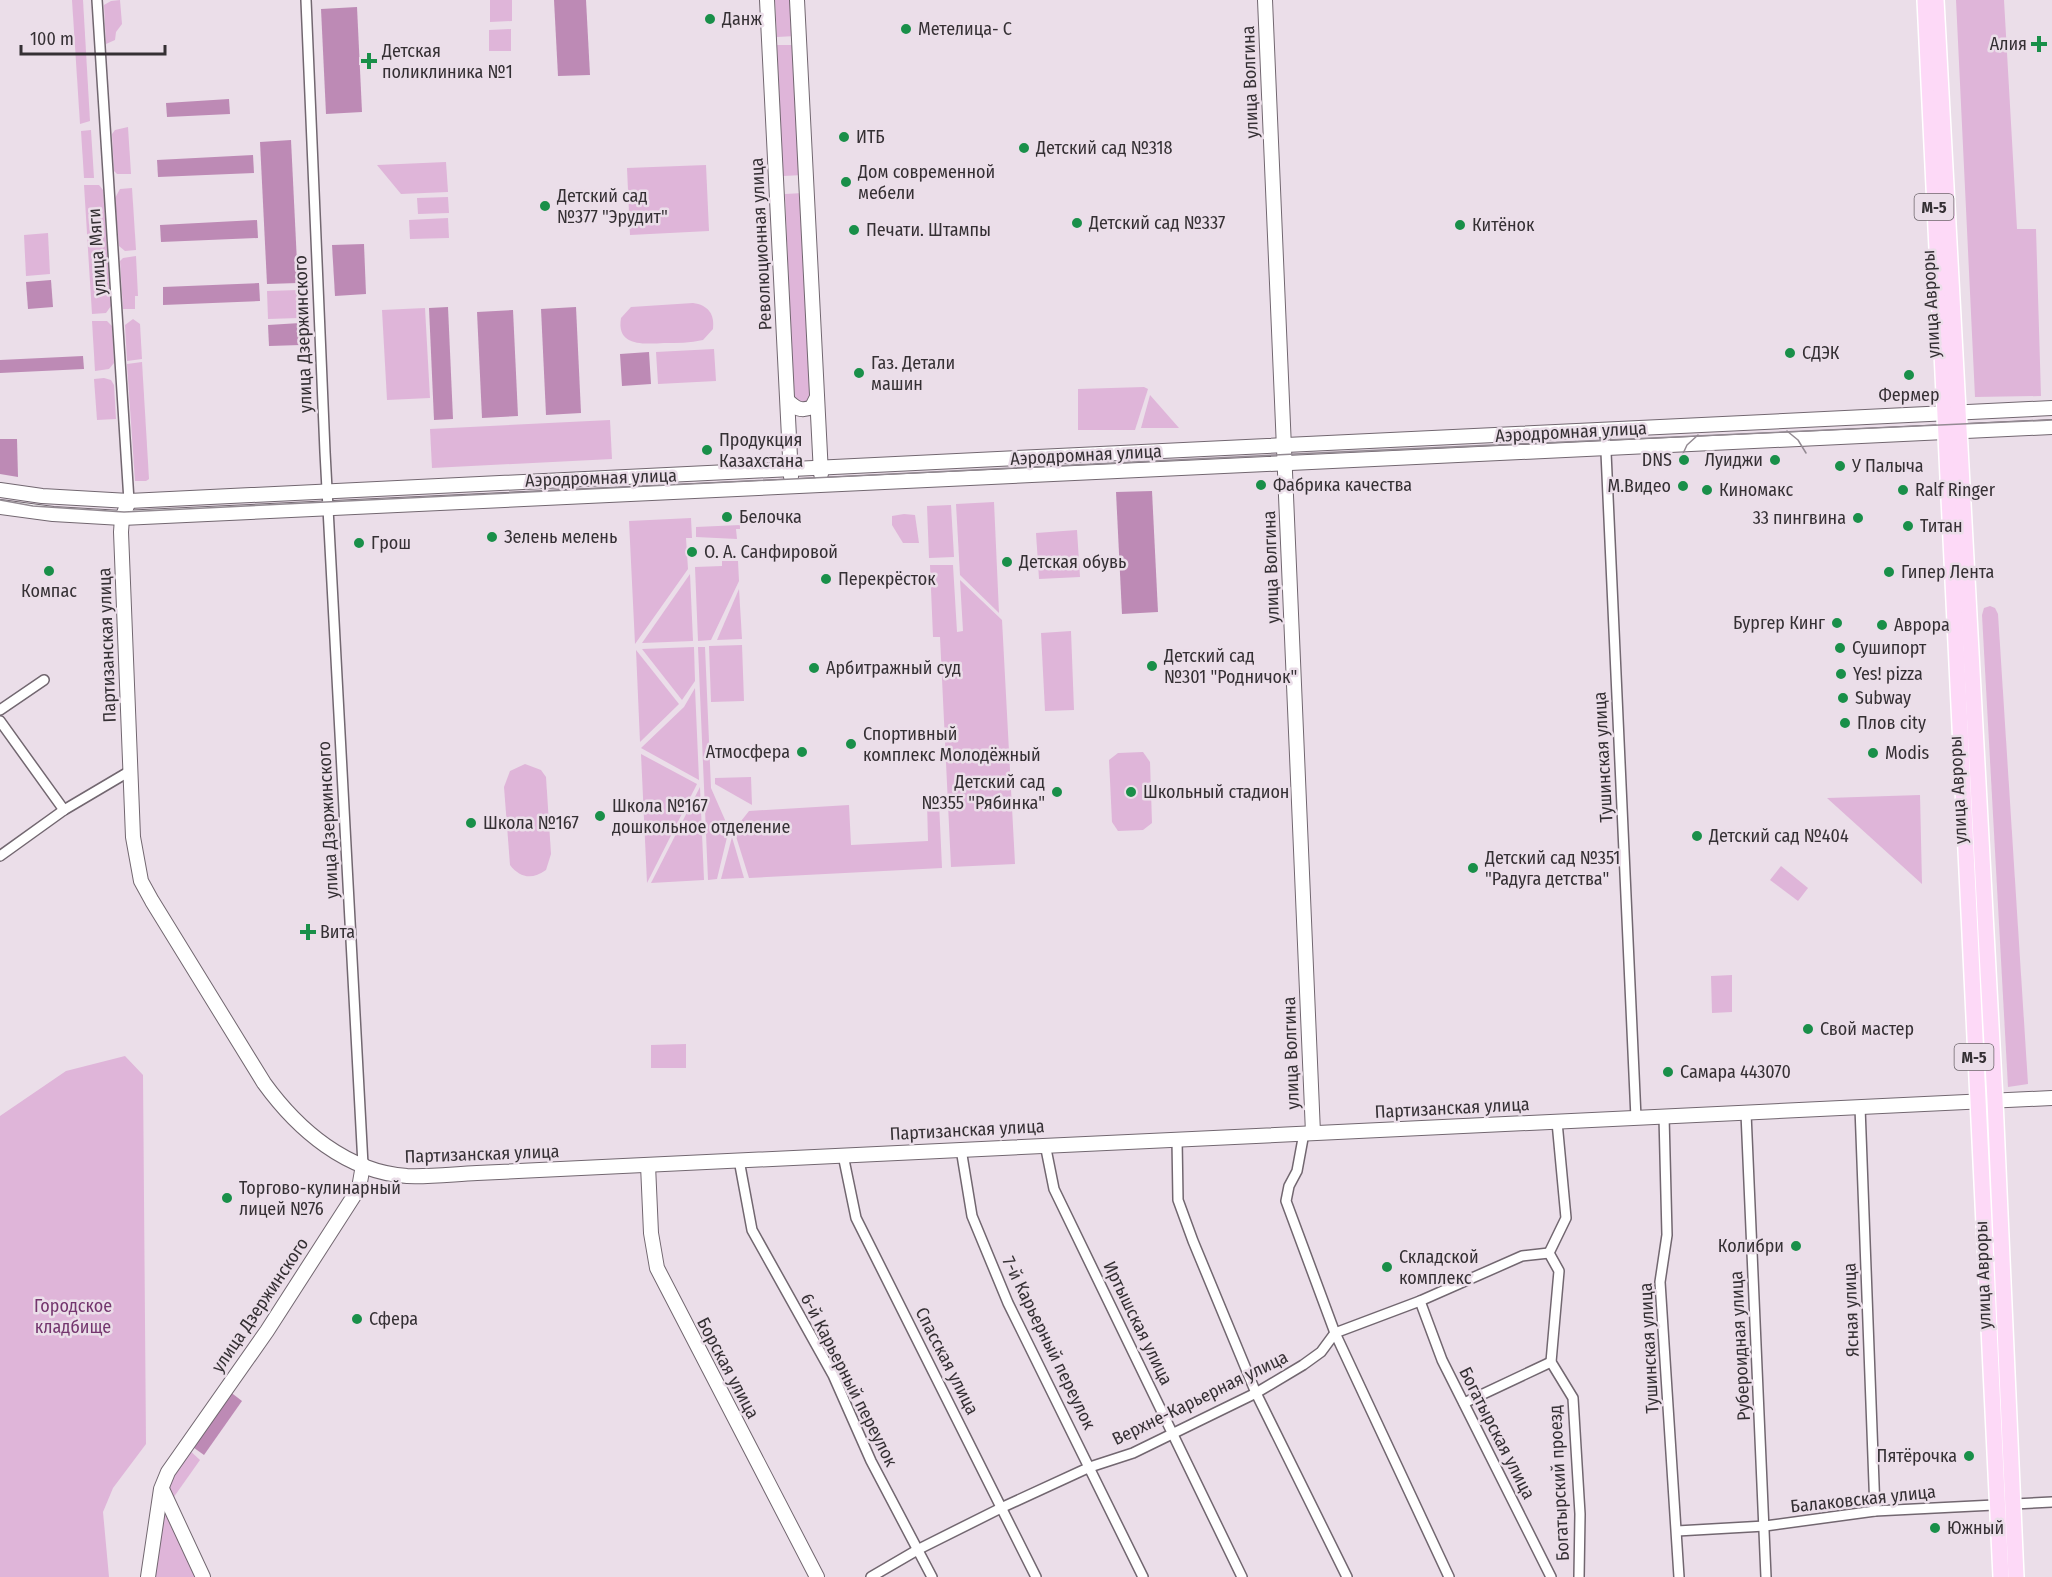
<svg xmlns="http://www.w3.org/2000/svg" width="2052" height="1577" font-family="'Fira Sans Condensed',sans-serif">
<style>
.green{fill:#dfb5d9}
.forest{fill:#bd8ab5}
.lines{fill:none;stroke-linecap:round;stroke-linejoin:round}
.street-casing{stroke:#726770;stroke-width:12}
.secondary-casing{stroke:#726770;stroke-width:16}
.primary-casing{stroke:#fff;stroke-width:18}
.street{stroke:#fff;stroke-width:9}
.secondary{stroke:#fff;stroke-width:14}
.primary{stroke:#fdd9f7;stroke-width:15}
.tram{stroke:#938a92;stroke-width:1.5}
.poi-dot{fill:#198f49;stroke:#ebdee9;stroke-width:2}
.labels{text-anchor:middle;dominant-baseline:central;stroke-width:5;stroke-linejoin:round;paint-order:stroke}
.shield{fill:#ebdee9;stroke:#6c646a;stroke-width:1.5}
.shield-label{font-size:16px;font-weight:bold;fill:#353034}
.poi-label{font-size:18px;fill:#353034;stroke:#ebdee9;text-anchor:start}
.street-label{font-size:18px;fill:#353034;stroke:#ebdee9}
.park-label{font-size:18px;fill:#74366e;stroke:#ebdee9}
</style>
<rect width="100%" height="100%" fill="#ebdee9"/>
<g class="green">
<path d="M72,0h11l7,121 -10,3z"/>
<path d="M120,0l2,24 -6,8 -1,8 -9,4 -2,-39 7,-4z"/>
<path d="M490,0h22v21l-22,1z"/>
<path d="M775,0h19l2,36 -19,1z"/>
<path d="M1956,0h48l13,229h19l5,167 -66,1z"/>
<path d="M511,29v22h-22v-21z"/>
<path d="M777,45h19l7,130 -20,1z"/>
<path d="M128,127l3,47h-14l-3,-3 -2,-37 3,-4z"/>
<path d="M91,130l3,48h-10l-3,-47z"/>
<path d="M446,162l2,30 -47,2 -24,-29z"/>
<path d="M706,165l3,66 -79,4 -3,-67z"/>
<path d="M84,185h15l4,5 8,116 -5,7 -14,1z"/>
<path d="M132,188l4,62 -11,1 -6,-5 -4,-48 5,-9z"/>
<path d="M803,193l10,204 -9,6 -10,-5 -9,-204z"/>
<path d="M448,197l1,16 -31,1 -1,-16z"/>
<path d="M448,218l1,20 -39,1 -1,-19z"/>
<path d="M48,233l2,41 -24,2 -2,-41z"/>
<path d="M136,256l2,40h-3v13h-12l-3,-48 3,-3z"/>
<path d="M298,290l1,28 -31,1 -1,-28z"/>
<path d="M693,303c15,2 22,11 20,26l-10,11c-13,3 -26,3 -39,3 -20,1 -48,4 -43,-25l10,-11z"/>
<path d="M425,308l5,90 -43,2 -5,-90z"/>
<path d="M133,319l7,5 2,35 -15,2 -2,-36z"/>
<path d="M92,321h15l5,5 2,37 -5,6 -14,2z"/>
<path d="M714,349l2,32 -58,3 -2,-32z"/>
<path d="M142,362l7,117 -3,2h-11l-8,-117z"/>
<path d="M104,378l7,2 3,5 2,34 -19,1 -3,-41z"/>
<path d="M1144,387l4,2 -13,41h-57v-41z"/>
<path d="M1150,395l29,33h-38z"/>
<path d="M610,420l2,39 -180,9 -2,-39z"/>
<path d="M994,502l5,111 -39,-38 -4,-71z"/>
<path d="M951,505l3,52 -25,1 -2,-52z"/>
<path d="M904,514l11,1 4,28h-16l-11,-18v-9z"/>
<path d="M691,518l1,20h-6l2,31 -53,75 -6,-123z"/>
<path d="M740,525v4h-4l1,10 -41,-2v-10z"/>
<path d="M1077,530l3,47 -41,2 -3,-46z"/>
<path d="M722,561h16l1,20 -28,59 -13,1 -3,-74 27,-1z"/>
<path d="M930,565h23l4,67 6,-1 -3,-51 42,40 13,244 -64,3 -11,-230h-7z"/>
<path d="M690,574l3,67 -51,2z"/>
<path d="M739,589l3,50 -25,1z"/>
<path d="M1990,606l5,2 3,6 30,470 -20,3 -26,-472 2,-7z"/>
<path d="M1071,631l3,79 -29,1 -4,-78z"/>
<path d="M742,645l2,56 -33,1 -2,-56z"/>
<path d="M694,647l1,34 -13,19 -40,-51z"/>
<path d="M698,647h7l6,141 18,41 -12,50 -9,1z"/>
<path d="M636,650l43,54 -39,38z"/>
<path d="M695,688l4,92 -58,-32 43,-41z"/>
<path d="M1143,752l7,10 2,61 -9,7 -25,1 -6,-9 -3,-62 9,-7z"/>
<path d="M641,754l56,30 -50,99z"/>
<path d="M525,764l16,6 5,7 5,77 -5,16c-14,10 -26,8 -36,-5l-6,-78 6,-16z"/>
<path d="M751,777l1,28 -37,-21v-6z"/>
<path d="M700,787l4,93 -53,3z"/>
<path d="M1920,795l2,89 -95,-86z"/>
<path d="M927,802h12l3,66 -193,10 -15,-48 15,-19 100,-6 2,40 77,-4z"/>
<path d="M732,837l12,41 -23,1z"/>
<path d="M1781,866l27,22 -10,13 -28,-21z"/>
<path d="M1732,975v37l-20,1 -1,-37z"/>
<path d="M686,1044v24h-35v-23z"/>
<path d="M125,1056l18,19 3,369 -33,44 -10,24 6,65h-109v-461l66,-45z"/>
<path d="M187,1448l13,12 -29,41 -5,-18z"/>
<path d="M163,1504l31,70v3h-39z"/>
</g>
<g class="forest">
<path d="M554,0h32l4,75 -32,1z"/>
<path d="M357,7l5,105 -36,2 -5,-105z"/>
<path d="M229,99l1,15 -63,3 -1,-14z"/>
<path d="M291,140l7,143 -31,1 -7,-142z"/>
<path d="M253,155l1,18 -96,4 -1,-17z"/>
<path d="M257,220l1,18 -97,4 -1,-17z"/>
<path d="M364,244l2,50 -31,2 -3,-51z"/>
<path d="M51,280l2,27 -25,2 -2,-27z"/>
<path d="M259,283l1,18 -97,4v-18z"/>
<path d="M448,307l5,112 -19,1 -5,-112z"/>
<path d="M576,307l5,106 -35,2 -5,-106z"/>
<path d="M513,310l5,106 -36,2 -5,-106z"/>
<path d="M300,323l1,22 -32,1 -1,-21z"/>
<path d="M649,352l2,32 -29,2 -2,-32z"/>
<path d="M83,356l1,13 -84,4v-13z"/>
<path d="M0,439h17l1,38 -18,-3z"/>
<path d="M1152,491l6,121 -36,2 -6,-122z"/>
<path d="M229,1391l13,10 -38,54 -14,-10z"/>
</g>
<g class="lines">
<defs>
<g id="street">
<path d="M97,0l32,501"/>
<path d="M306,0l19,452 38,713"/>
<path d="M1605,430l31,688"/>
<path d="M0,710l44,-30"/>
<path d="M0,721l64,89"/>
<path d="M0,856l64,-46 66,-39"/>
<path d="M1860,1107l15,404"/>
<path d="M1746,1113l20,464"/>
<path d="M1664,1116l3,119 -7,47 19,295"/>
<path d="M1304,1133l-7,38 -8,15 -3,15 49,132 114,244"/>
<path d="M1177,1139l1,61 15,41 63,152 91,184"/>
<path d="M1045,1144l9,45 188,388"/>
<path d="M961,1149l11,67 36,87 135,274"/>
<path d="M843,1155l13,63 180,359"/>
<path d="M739,1160l13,70 81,145 38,86 61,116"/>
<path d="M1549,1253l10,18 -8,91 22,36 7,116 -1,63"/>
<path d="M1549,1253l17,-35 -9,-96"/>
<path d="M1420,1301l22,59 109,217"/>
<path d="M1464,1403l87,-41"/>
<path d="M1677,1531l88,-5 110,-15 177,-9"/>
<path d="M871,1577l48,-28 84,-42 87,-40 43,-14 123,-60 47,-28 18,-13 14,-19 85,-32 102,-45 27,-3"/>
</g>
<g id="secondary">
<path d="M767,0l24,477"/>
<path d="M797,0l24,474"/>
<path d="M1265,0l48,1133"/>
<path d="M788,401c7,7 13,11 24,6l5,-10"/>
<path d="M0,490l42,6 87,5 1923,-93"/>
<path d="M129,501l-7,17 -1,14 12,305 8,44 11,20 112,182c34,47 83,89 143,93 23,1 47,-2 70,-3l1575,-75"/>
<path d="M0,507l53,7 69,4 1930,-91"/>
<path d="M648,1165l3,68 6,35 160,309"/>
<path d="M162,1489l41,88"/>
<path d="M148,1577l13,-88 7,-17 99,-141 92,-143 4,-23"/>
</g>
<g id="primary">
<path d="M1925,0l76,1577"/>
<path d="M1936,0l59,1100 21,477"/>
</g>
</defs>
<use href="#street" class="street-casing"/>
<use href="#secondary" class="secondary-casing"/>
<use href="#primary" class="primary-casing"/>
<use href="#street" class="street"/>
<use href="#secondary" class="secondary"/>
<use href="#primary" class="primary"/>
<g class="tram">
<path d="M1787,431l11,9 8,13"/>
<path d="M1681,458l6,-13 11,-10"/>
<path d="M0,500l33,6 91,6 1171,-58 757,-34"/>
</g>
</g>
<g class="poi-dot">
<circle cx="710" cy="19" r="6"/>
<circle cx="906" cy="29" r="6"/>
<path d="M2036 35h6v6h6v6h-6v6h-6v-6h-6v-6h6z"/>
<path d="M366 52h6v6h6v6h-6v6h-6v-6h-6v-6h6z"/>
<circle cx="844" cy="137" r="6"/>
<circle cx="1024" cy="148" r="6"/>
<circle cx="846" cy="182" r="6"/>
<circle cx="545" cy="206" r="6"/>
<circle cx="1077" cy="223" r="6"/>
<circle cx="1460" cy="225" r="6"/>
<circle cx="854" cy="230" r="6"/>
<circle cx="1790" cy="353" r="6"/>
<circle cx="859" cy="373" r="6"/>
<circle cx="1909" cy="375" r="6"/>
<circle cx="707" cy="450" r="6"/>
<circle cx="1684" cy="460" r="6"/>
<circle cx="1775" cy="460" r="6"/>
<circle cx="1840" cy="466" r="6"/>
<circle cx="1261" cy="485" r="6"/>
<circle cx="1683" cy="486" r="6"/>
<circle cx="1707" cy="490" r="6"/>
<circle cx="1903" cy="490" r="6"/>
<circle cx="727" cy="517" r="6"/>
<circle cx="1858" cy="518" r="6"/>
<circle cx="1908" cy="526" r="6"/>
<circle cx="492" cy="537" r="6"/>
<circle cx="359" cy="543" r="6"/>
<circle cx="692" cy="552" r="6"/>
<circle cx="1007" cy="562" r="6"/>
<circle cx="49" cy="571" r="6"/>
<circle cx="1889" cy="572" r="6"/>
<circle cx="826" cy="579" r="6"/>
<circle cx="1837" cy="623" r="6"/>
<circle cx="1882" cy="625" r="6"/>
<circle cx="1840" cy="648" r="6"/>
<circle cx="1152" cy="666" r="6"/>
<circle cx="814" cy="668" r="6"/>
<circle cx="1841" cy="674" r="6"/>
<circle cx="1843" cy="698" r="6"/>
<circle cx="1845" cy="723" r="6"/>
<circle cx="851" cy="744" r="6"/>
<circle cx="802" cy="752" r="6"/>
<circle cx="1873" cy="753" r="6"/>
<circle cx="1057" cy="792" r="6"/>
<circle cx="1131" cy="792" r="6"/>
<circle cx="600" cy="816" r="6"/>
<circle cx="471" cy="823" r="6"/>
<circle cx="1697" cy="836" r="6"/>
<circle cx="1473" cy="868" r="6"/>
<path d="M305 923h6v6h6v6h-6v6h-6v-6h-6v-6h6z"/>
<circle cx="1808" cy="1029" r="6"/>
<circle cx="1668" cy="1072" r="6"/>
<circle cx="227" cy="1198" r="6"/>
<circle cx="1796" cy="1246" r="6"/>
<circle cx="1387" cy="1267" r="6"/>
<circle cx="357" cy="1319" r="6"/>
<circle cx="1969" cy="1456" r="6"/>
<circle cx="1935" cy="1528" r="6"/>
</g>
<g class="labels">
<g class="shield">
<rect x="1914.5" y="194" width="39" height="26" rx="4.5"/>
<rect x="1954.5" y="1044" width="39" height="26" rx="4.5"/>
</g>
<g class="shield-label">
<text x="1934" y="207">М-5</text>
<text x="1974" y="1057">М-5</text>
</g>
<g class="poi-label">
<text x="722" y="19">Данж</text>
<text x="918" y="29">Метелица- С</text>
<text x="2027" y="44" text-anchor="end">Алия</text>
<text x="382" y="51">Детская<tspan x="382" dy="21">поликлиника №1</tspan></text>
<text x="856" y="137">ИТБ</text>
<text x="1036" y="148">Детский сад №318</text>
<text x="858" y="172">Дом современной<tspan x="858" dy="21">мебели</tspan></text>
<text x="557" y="196">Детский сад<tspan x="557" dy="21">№377 "Эрудит"</tspan></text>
<text x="1089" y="223">Детский сад №337</text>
<text x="1472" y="225">Китёнок</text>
<text x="866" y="230">Печати. Штампы</text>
<text x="1802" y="353">СДЭК</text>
<text x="871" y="363">Газ. Детали<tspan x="871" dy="21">машин</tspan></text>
<text x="1909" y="395" text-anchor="middle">Фермер</text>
<text x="719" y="440">Продукция<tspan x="719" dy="21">Казахстана</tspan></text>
<text x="1672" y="460" text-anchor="end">DNS</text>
<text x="1763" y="460" text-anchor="end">Луиджи</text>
<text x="1852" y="466">У Палыча</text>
<text x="1273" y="485">Фабрика качества</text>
<text x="1671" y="486" text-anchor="end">М.Видео</text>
<text x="1719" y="490">Киномакс</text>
<text x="1915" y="490">Ralf Ringer</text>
<text x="739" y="517">Белочка</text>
<text x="1846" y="518" text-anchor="end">33 пингвина</text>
<text x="1920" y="526">Титан</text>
<text x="504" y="537">Зелень мелень</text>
<text x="371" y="543">Грош</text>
<text x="704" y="552">О. А. Санфировой</text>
<text x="1019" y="562">Детская обувь</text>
<text x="1901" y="572">Гипер Лента</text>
<text x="838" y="579">Перекрёсток</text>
<text x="49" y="591" text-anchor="middle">Компас</text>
<text x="1825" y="623" text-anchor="end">Бургер Кинг</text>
<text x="1894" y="625">Аврора</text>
<text x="1852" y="648">Сушипорт</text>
<text x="1164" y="656">Детский сад<tspan x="1164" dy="21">№301 "Родничок"</tspan></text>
<text x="826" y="668">Арбитражный суд</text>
<text x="1853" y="674">Yes! pizza</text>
<text x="1855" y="698">Subway</text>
<text x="1857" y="723">Плов city</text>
<text x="863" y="734">Спортивный<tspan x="863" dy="21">комплекс Молодёжный</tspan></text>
<text x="790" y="752" text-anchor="end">Атмосфера</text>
<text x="1885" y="753">Modis</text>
<text x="1045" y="782" text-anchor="end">Детский сад<tspan x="1045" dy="21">№355 "Рябинка"</tspan></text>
<text x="1143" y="792">Школьный стадион</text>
<text x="612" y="806">Школа №167<tspan x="612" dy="21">дошкольное отделение</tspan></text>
<text x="483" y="823">Школа №167</text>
<text x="1709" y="836">Детский сад №404</text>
<text x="1485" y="858">Детский сад №351<tspan x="1485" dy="21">"Радуга детства"</tspan></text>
<text x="320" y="932">Вита</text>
<text x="1820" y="1029">Свой мастер</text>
<text x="1680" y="1072">Самара 443070</text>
<text x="239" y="1188">Торгово-кулинарный<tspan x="239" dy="21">лицей №76</tspan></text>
<text x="1784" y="1246" text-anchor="end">Колибри</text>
<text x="1399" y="1257">Складской<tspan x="1399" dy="21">комплекс</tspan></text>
<text x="369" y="1319">Сфера</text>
<text x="1957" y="1456" text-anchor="end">Пятёрочка</text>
<text x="1947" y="1528">Южный</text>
</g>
<g class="street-label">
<text transform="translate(1250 82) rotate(-92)">улица Волгина</text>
<text transform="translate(761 244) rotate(-93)">Революционная улица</text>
<text transform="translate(97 252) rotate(-94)">улица Мяги</text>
<text transform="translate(1931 304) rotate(-93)">улица Авроры</text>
<text transform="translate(303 334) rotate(-92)">улица Дзержинского</text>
<text transform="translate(1571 432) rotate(-3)">Аэродромная улица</text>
<text transform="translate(1086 455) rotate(-3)">Аэродромная улица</text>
<text transform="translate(601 478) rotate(-2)">Аэродромная улица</text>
<text transform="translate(1271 567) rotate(-92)">улица Волгина</text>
<text transform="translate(107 645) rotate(-92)">Партизанская улица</text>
<text transform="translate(1603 757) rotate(-93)">Тушинская улица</text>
<text transform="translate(1958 790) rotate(-93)">улица Авроры</text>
<text transform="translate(328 820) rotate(-93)">улица Дзержинского</text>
<text transform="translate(1291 1053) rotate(-92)">улица Волгина</text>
<text transform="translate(1452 1108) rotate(-3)">Партизанская улица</text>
<text transform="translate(967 1130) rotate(-3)">Партизанская улица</text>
<text transform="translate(482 1154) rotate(-2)">Партизанская улица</text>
<text transform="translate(1983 1275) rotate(-92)">улица Авроры</text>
<text transform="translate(260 1305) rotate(-56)">улица Дзержинского</text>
<text transform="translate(1851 1310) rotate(-92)">Ясная улица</text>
<text transform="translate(1138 1323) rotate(64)">Иртышская улица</text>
<text transform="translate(1049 1343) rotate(64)">7-й Карьерный переулок</text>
<text transform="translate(1740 1346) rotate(-93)">Рубероидная улица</text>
<text transform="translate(1649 1348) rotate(-93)">Тушинская улица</text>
<text transform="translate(947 1361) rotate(63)">Спасская улица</text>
<text transform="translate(728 1368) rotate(62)">Борская улица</text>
<text transform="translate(849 1380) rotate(63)">6-й Карьерный переулок</text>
<text transform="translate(1200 1398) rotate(-26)">Верхне-Карьерная улица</text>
<text transform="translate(1497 1433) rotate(63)">Богатырская улица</text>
<text transform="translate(1559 1483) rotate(-93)">Богатырский проезд</text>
<text transform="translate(1863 1499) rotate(-6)">Балаковская улица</text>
</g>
<g class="park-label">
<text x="73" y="1306">Городское<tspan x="73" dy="21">кладбище</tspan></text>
</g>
</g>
<path d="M21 45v9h144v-9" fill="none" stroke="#353034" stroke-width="3"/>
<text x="30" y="45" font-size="18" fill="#353034" stroke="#ebdee9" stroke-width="4.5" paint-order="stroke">100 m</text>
</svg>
